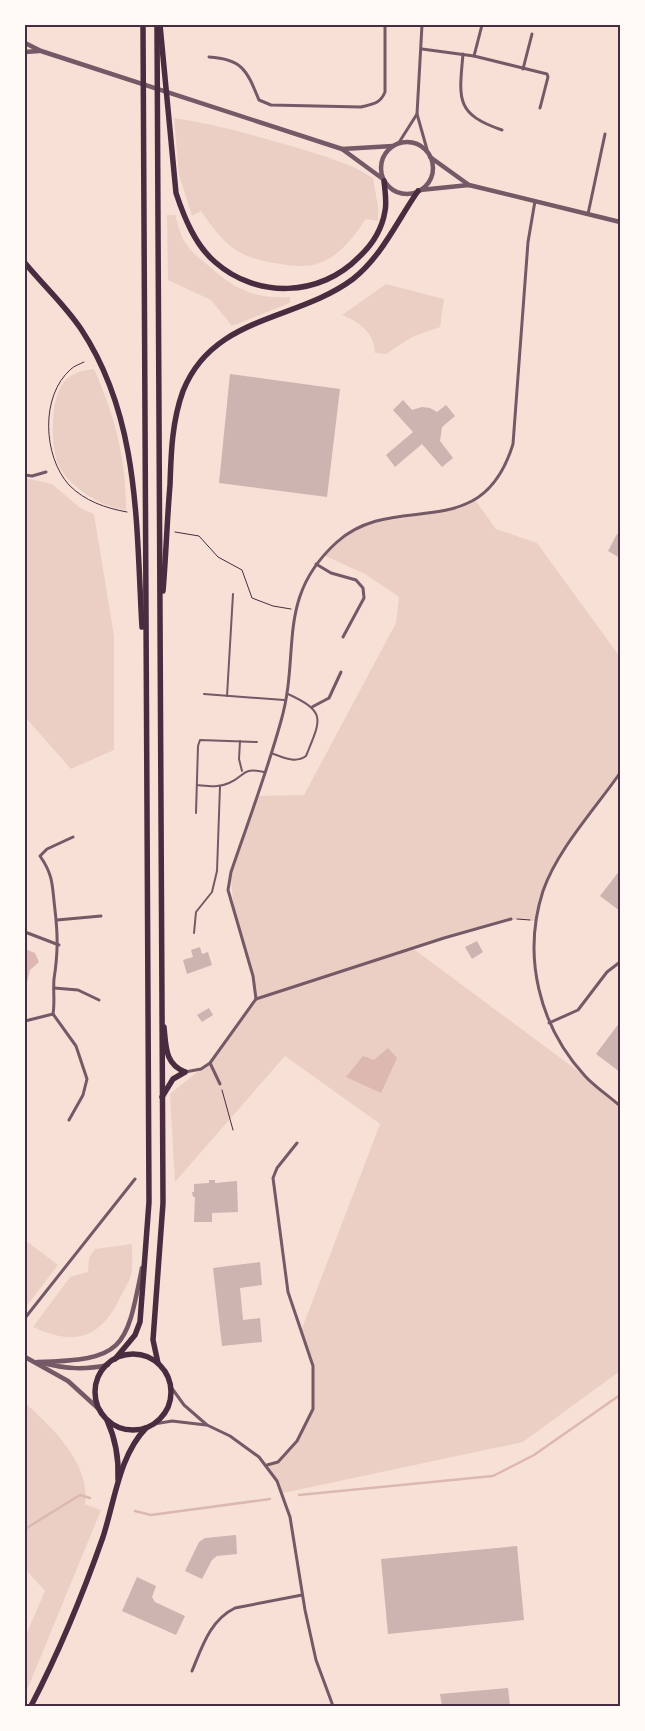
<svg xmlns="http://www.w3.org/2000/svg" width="645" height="1731" font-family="'Sofia Sans Condensed',sans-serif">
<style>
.green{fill:#ebcfc5}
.water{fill:#dcb8b0}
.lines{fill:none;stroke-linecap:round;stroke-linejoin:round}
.stream{stroke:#dcb8b0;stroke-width:2.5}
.building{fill:#ccb4b1}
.path{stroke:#4a2c40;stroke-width:1}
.service{stroke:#755966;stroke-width:2}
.minor{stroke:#755966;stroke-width:3}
.tertiary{stroke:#755966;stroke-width:4.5}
.primary{stroke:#4a2c40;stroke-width:5.5}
.neatline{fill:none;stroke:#4a2c40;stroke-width:2}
</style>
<rect width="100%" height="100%" fill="#f7e1d7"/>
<g class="green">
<path d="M174,118c42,6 83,18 124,30 26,8 52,15 75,30l5,29v14l-12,-2c-12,17 -24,35 -44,43 -13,6 -28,4 -42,2 -42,-6 -55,-18 -79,-53l-9,5 -13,-41z"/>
<path d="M167,215h8c3,8 5,19 9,26 7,11 15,17 25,25 26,23 45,33 81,31v6l-58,23 -21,-26 -43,-20z"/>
<path d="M386,284l58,15 -4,28 -28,10 -26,17 -11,-1c-1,-20 -14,-30 -33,-38z"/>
<path d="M94,369c21,48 32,88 32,141 -23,-2 -55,-22 -66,-42 -10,-18 -10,-68 3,-85 8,-10 20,-13 31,-14z"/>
<path d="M25,478l27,6 28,24 14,6 20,122v114l-43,19 -46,-52z"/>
<path d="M475,500l21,29 41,14 83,114v116l-58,81 -19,36 -7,31 -18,-2 -107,28 175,130 34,29v265l-97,71 -240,51 -16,-28 11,-3 19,-21 16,-32v-43l-12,-35 79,-207 -95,-68 -110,126 -5,-88 48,-39 21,-34 17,-22c-5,-42 -25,-82 -25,-125 1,-15 20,-60 25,-78l48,-1 92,-172 3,-26 -34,-23 -42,-19 16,-15 27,-16 82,-13z"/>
<path d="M25,1240l33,25 -33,43z"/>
<path d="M132,1244c0,10 1,22 -1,31 -2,7 -7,14 -10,21 -20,42 -45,51 -88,31l37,-50 18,-5 1,-14 6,-9z"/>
<path d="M25,1403c27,24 66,61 60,101l16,6 -76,185v-58l20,-46 -20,-22z"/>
</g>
<g class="water">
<path d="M25,949l10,4 4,9 -9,8 -5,21z"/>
<path d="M388,1048l9,10 -16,35 -35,-16 17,-21 11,4z"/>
</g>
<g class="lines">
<g class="stream">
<path d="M299,1495l194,-19 41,-21 86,-60"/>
<path d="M135,1511l16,4 119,-16"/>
<path d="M25,1529l55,-34 10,3"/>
</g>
</g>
<g class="building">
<path d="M230,374l110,15 -13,108 -108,-14z"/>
<path d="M403,400l9,10 10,-3 8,1 7,4 9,-7 9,11 -13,11 -2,14 13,17 -11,9 -20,-23 -27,23 -9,-12 27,-23 -20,-22z"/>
<path d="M617,534l3,2v22l-12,-7z"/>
<path d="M620,870v41l-20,-15z"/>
<path d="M477,941l6,11 -11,7 -7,-12z"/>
<path d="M200,947l2,7 6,-2 4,13 -25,9 -4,-14 10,-3 -2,-7z"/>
<path d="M209,1008l4,7 -11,7 -5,-7z"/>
<path d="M620,1022v50l-24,-18z"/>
<path d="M209,1180h6v3l22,-2 1,31 -26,1v9h-18l1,-25h-2l-1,-5h2v-8l15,-1z"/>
<path d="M260,1262l2,23 -22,3 3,32 17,-2 2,24 -40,4 -9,-78z"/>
<path d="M236,1535l1,19 -20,2 -5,4 -10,19 -17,-8 14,-29 6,-4z"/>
<path d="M517,1546l7,74 -136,14 -7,-75z"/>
<path d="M137,1577l19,9 -4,11 3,5 30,14 -9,19 -54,-24z"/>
<path d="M508,1688l2,18h-68l-2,-12z"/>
</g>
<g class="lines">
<g class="path">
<path d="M84,362c-4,2 -10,4 -13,7 -31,27 -28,87 -2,116 16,16 36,23 58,27"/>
<path d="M175,532l24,4 19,21 24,13 10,28 21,8 18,3"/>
<path d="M517,919l13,1"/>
<path d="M222,1090l11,40"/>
</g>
<g class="service">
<path d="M204,694l80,6"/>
<path d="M227,696l6,-102"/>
<path d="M240,741l-1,18 3,12"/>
<path d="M271,753c12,4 24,11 35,3 15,-37 21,-44 -18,-62"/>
<path d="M197,785c11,1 22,3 32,-2 17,-7 12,-16 35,-11"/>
<path d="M196,813l2,-67 2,-6 57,2"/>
<path d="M194,933l2,-21 16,-20 5,-21 3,-85"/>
</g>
<g class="minor">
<path d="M422,25l-5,89 11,39"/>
<path d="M422,49l52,7 73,18 1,3 -8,31"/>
<path d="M463,54c-4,45 -8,60 39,76"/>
<path d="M474,56l8,-31"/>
<path d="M209,57c34,2 38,14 50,43l12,5 90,2c12,-3 19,-3 24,-15v-67"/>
<path d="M523,69l9,-35"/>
<path d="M398,144l19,-30"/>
<path d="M588,214l17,-80"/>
<path d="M25,475l7,1 14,-4"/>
<path d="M316,564l15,9 25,7 7,8 1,10 -21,39"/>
<path d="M312,707l17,-9 12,-26"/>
<path d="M620,773c-25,36 -63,77 -77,118 -21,65 -4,135 42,185 10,11 24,20 35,30"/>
<path d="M57,920l44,-4"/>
<path d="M25,932l34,13"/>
<path d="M54,988l24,2 21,10"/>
<path d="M256,999l-3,-23 -25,-86 3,-18c17,-50 36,-100 50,-151 20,-69 -6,-123 56,-179 59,-53 144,6 176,-98l15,-202 7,-41"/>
<path d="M53,1014l23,32 11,33 -4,16 -14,25"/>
<path d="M25,1021l28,-7c2,-12 0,-23 1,-35 4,-26 4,-43 1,-69 -3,-24 -1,-34 -15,-54l7,-7 26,-12"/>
<path d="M549,1023l29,-13 29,-38 13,-10"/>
<path d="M210,1063l10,21"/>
<path d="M185,1072l16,-3 9,-6 46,-64 188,-61 67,-19"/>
<path d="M25,1318l110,-139"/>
<path d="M171,1387l13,18 23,20 23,11 29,21 18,24 13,36 15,93 11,50 17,46"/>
<path d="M154,1424l18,-3 34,4"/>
<path d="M267,1465l11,-3 19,-21 16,-32v-43l-25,-74 -15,-114 4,-10 20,-25"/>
<path d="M192,1671c10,-24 18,-51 43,-63l67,-13"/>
</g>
<g class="tertiary">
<path d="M25,43l16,8 301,98 41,30"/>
<path d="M25,52l14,-1"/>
<circle cx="407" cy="168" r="26"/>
<path d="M342,149l51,-3"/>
<path d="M430,157l39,28"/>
<path d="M420,190l49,-5 151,37"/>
<path d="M25,1357l43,24 33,30"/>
<path d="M37,1362c88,-2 89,-13 105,-94"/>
<path d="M43,1363c24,6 41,7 65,2"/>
</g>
<g class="primary">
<path d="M157,25l6,1178 -10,137 5,23"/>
<path d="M160,25l16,168c8,24 19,52 39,69 42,37 105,35 144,-5 13,-12 23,-28 26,-46 2,-9 0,-20 -1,-30"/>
<path d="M25,263c18,22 40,42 56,66 59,89 55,196 61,298"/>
<path d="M163,591c3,-35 4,-71 7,-106 1,-32 2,-64 13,-94 30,-76 114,-70 170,-112 29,-23 44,-58 65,-88"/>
<path d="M164,1027c2,20 1,37 21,45"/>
<path d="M162,1097l11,-18 12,-7"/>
<circle cx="133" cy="1392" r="38"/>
<path d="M115,1359l20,-24 5,-13 9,-120 -6,-1177"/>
<path d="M107,1420c9,20 12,37 11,59"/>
<path d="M31,1706c28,-54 52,-112 72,-169 12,-37 16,-81 43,-109"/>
</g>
</g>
<rect width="645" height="1731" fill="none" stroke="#fffaf5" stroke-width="52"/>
<rect x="26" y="26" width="593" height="1679" class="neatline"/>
</svg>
